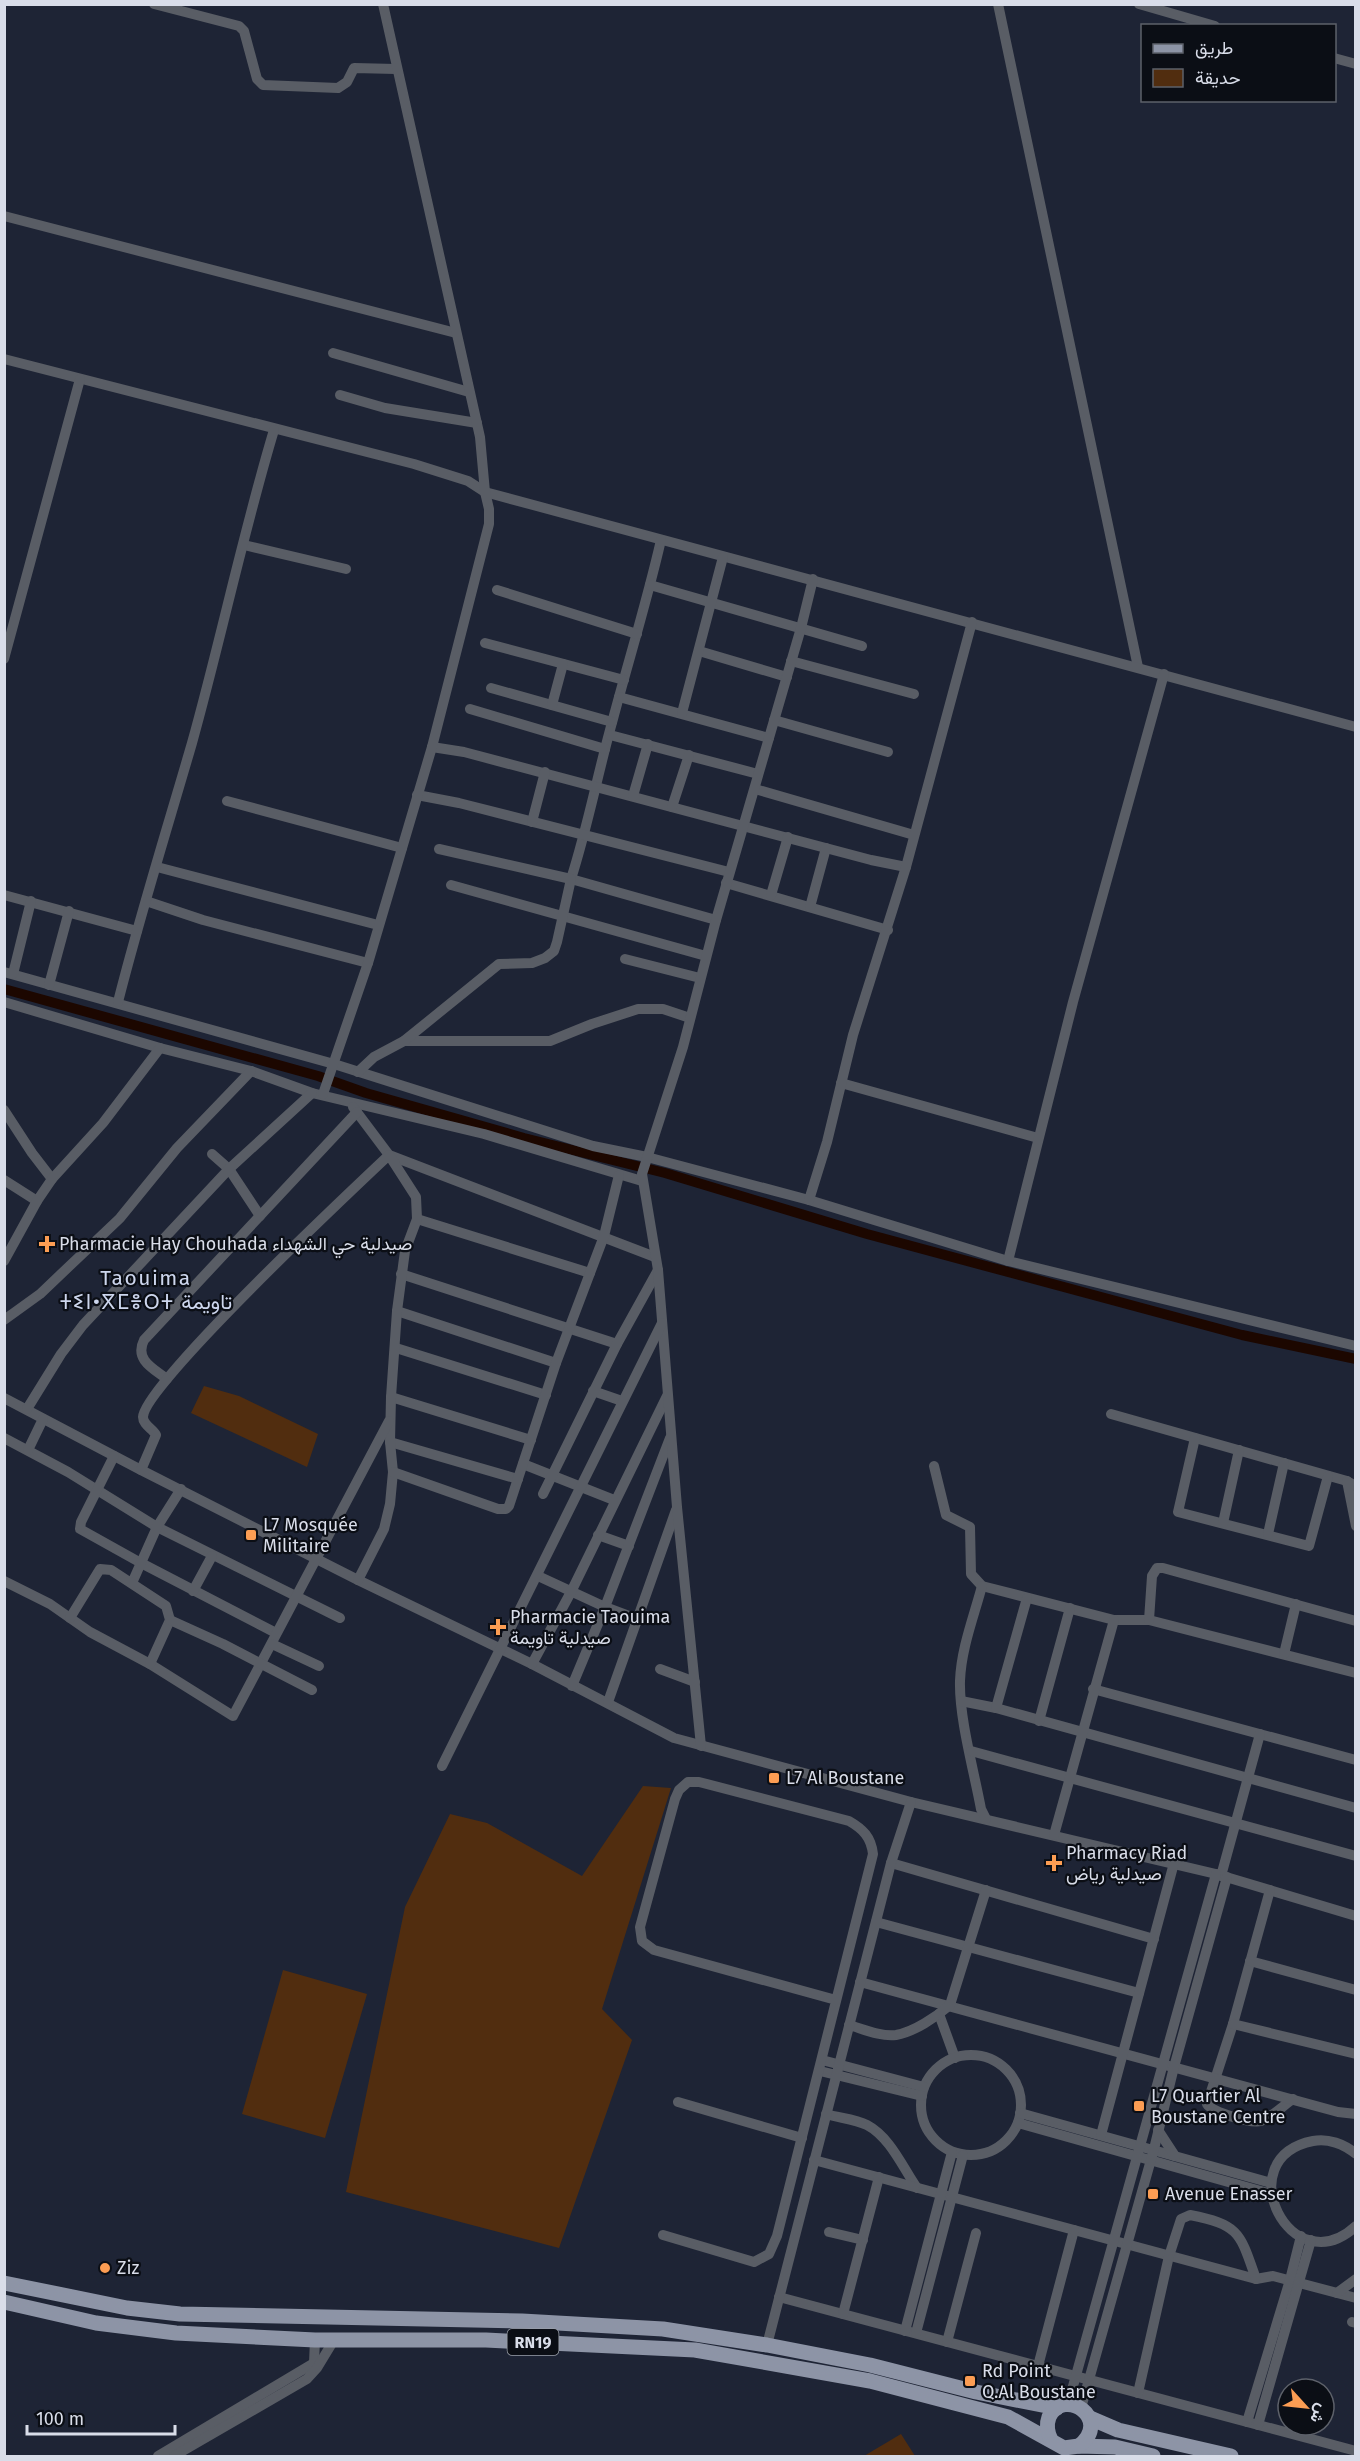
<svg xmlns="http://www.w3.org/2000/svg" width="1360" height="2461" font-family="'Fira Sans',Vazirmatn,'Noto Sans Tifinagh',sans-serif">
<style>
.green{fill:#512d0f}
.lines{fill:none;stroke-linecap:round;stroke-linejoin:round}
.canal{stroke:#1c0700;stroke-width:10}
.street{stroke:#595d65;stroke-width:10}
.primary{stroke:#8d94a6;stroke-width:15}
.poi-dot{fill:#fc9d53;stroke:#0b0e15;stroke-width:2}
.labels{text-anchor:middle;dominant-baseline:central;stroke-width:4.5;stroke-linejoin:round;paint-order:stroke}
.shield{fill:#0b0e15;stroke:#9b9fa9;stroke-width:1.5}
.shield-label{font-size:16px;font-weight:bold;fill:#d9dde9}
.poi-label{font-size:18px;fill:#d9dde9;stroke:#0b0e15;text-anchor:start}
.quarter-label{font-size:21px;letter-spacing:1.5px;fill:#cdd6ed;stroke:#0b0e15}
</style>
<rect width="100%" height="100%" fill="#1e2435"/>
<g class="green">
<path d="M204,1386l35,10 79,38 -11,33 -116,-54z"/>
<path d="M643,1786l28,2 -69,221 30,31 -73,208 -213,-56 59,-285 45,-93 37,9 95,53z"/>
<path d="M283,1970l84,24 -42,144 -83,-24z"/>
<path d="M901,2434l14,22h-51z"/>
</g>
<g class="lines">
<path class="canal" d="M4,989l314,87 48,17 158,45 141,35 202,61 375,101 114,24"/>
<g class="street">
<path d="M154,4l85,22 5,5 13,48 6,6 75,3 9,-6 7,-14 42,1"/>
<path d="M998,4l140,663"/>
<path d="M1139,4l76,22"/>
<path d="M1334,58l22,6"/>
<path d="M4,216l452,117"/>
<path d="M333,353l136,39"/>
<path d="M4,359l410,105 54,17 17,11 871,235"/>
<path d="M340,395l45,13 92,15"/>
<path d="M661,540c-14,61 -32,119 -48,179 -15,53 -25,107 -42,160l145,41"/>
<path d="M244,545l102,24"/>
<path d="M650,585l212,61"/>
<path d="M497,590l140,44"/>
<path d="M485,643l139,37"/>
<path d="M699,651l88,26"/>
<path d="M4,659l76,-280"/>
<path d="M791,661l123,33"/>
<path d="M491,688l121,34"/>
<path d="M619,697l150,41"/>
<path d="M552,705l11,-41"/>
<path d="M470,709l135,40"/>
<path d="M682,713l41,-156"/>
<path d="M774,720l114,32"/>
<path d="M610,735l148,39"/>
<path d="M432,747l32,5 407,108 35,7"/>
<path d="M755,789l159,46"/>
<path d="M417,795l42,8 270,69"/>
<path d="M633,796l15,-52"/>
<path d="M227,801l175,47"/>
<path d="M672,807l17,-52"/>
<path d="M532,822l13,-50"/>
<path d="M157,867l221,58"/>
<path d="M726,883l162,47"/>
<path d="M451,885l255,71"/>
<path d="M4,895l133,36"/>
<path d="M771,895l17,-58"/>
<path d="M146,901l57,19 165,43"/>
<path d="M810,907l16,-59"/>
<path d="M625,959l75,19"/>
<path d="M4,972l330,92 259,82 54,11 162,43 199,61 348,85"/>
<path d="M13,974l18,-73"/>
<path d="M49,985l20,-74"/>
<path d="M4,1002l156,46 91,23 61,22 172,41 158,47"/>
<path d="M118,1002c22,-87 49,-173 74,-259 29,-104 51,-210 82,-313"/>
<path d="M404,1041h146l42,-17 46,-15h25l27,9"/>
<path d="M358,1072l16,-15 30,-16 95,-77 33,-1 13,-5 9,-7 3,-9 14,-63 -132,-30"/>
<path d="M841,1083l197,55"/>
<path d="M323,1094l45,-131 64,-216 57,-223v-15l-4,-17 -5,-55 -97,-433"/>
<path d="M353,1107l36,48 266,102"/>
<path d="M4,1110l28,43 20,26"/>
<path d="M212,1154l17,15 31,47"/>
<path d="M4,1180l33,21"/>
<path d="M809,1200l18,-58 26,-107 53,-168 66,-245"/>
<path d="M417,1219l173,54"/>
<path d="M4,1261l33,-60 15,-22 51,-56 57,-75"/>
<path d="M1008,1261l65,-259 91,-328"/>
<path d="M401,1274l216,70"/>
<path d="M397,1311l159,52"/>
<path d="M4,1320l36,-26 80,-76 57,-70 74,-77"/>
<path d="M396,1348l150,47"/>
<path d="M167,1379c-13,-10 -33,-19 -23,-39l213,-228"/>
<path d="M593,1391l29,10"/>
<path d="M391,1397l140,43"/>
<path d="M4,1398l137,72 217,110 174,84 142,74 237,64 305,72 140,42"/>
<path d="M27,1409l34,-55 22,-29 146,-156 83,-76"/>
<path d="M1111,1414l236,67 9,5"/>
<path d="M4,1438l64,34 89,55 183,91"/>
<path d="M1195,1438l-17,74 131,34 19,-70"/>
<path d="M390,1442l128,37"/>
<path d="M28,1450l15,-31"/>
<path d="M114,1456l-33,66 -1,7 61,34 135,70"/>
<path d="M523,1464l91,36"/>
<path d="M934,1466l12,49 24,12 1,47 11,12 132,34h35l207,53"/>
<path d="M141,1470l15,-35c-3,-6 -13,-10 -13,-18 0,-31 211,-229 246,-262l27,42 1,22 -12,32 -8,60 -6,86 -1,45 3,30 -3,32 -6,25 -26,51"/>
<path d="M393,1472l105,37h8l3,-3 47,-143 48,-127 15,-61"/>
<path d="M1347,1481l9,45"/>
<path d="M543,1494l74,-150 41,-74"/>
<path d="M1223,1523l16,-73"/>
<path d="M1268,1534l16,-71"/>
<path d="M598,1535l31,11"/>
<path d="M538,1576l67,31 32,12"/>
<path d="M4,1581l46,23 40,28 60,32 83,52 156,-295"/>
<path d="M132,1583l25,-56 24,-38"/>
<path d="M982,1586c-8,30 -21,63 -22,95 -1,37 14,90 21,128l5,10"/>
<path d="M193,1591l19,-35"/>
<path d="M70,1618l30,-49 11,1 55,36 4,14 -20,44"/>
<path d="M170,1620l53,24 89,46"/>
<path d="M1149,1620l3,-44 5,-8h6l193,53"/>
<path d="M272,1644l47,22"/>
<path d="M1284,1654l12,-50"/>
<path d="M532,1664l39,-72 96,-196"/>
<path d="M660,1669l35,13"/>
<path d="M572,1686l33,-79 65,-169"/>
<path d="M1093,1689l263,71"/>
<path d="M961,1701l35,7 360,100"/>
<path d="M608,1702l68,-192"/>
<path d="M996,1708l31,-110"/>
<path d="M1039,1721l31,-113"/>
<path d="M701,1746l-24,-239 -19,-237 -16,-96 41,-127 33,-127 85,-292 12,-49"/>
<path d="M971,1751l385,105"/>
<path d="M442,1766l220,-443"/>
<path d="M1054,1835l60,-215"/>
<path d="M891,1863l263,76"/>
<path d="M1221,1876l39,-142"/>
<path d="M1270,1890l-37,134 -26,80c5,8 44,20 54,17 11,-4 22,-15 32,-22"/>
<path d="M876,1922l263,71"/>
<path d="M1250,1961l106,29"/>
<path d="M860,1982l478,130 18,2"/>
<path d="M939,2014l16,44"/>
<path d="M1233,2024l123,30"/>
<path d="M849,2025c14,4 32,12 47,10 18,-3 40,-18 54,-30l36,-115"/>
<circle cx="971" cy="2105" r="50"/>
<path d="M822,2060l102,27"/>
<path d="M820,2071l102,25"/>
<path d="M678,2102l124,36"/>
<path d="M1020,2113l251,70"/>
<path d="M826,2114c13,4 29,5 41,11 23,12 36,43 50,63"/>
<path d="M1018,2123l253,71"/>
<path d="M1158,2130l17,26"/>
<path d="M1101,2135l73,-272"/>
<path d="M1356,2154c-12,-10 -28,-16 -43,-13 -86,17 -22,145 43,85"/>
<path d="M814,2160l442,119 17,-3 83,22"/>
<path d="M829,2232l34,8"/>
<path d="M663,2235l91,27 15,-8 8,-18 96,-382c-2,-17 -10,-25 -24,-33l-150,-39h-11l-9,8 -4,9 -35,128 2,14 12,9 182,50"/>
<path d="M1337,2293l19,-14"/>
<path d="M779,2297l577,154"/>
<path d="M843,2314l36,-137"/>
<path d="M1352,2322l4,1"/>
<path d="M905,2331l47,-179"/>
<path d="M916,2333l47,-178"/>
<path d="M947,2342l29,-109"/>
<path d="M767,2345l124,-482 20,-61"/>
<path d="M1038,2366l36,-136"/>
<path d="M1138,2393l31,-137 12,-37 9,-4c50,10 50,18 66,64"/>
<path d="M1068,2404l148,-530"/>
<path d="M1081,2408l73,-259 20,-82 53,-190"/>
<path d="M1247,2422l43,-142 11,-44"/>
<path d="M1258,2425l53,-185"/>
<path d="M158,2456l156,-93 1,-23"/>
<path d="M174,2456l133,-77 10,-11 17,-28"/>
</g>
<g class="primary">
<path d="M4,2283l123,25 53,6 342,7 141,8 104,16 103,20 106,27 81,16"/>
<path d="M4,2302l92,21 80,10 139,7h171l209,10 175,31 138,36 56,31 15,-2 36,1 38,9"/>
<path d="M1090,2418l28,12 113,26"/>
<path d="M1051,2440c-4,-8 -5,-15 -2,-23 15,-31 64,2 30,29"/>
</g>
</g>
<g class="poi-dot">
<path d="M44 1235h6v6h6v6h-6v6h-6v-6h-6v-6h6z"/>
<rect x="245" y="1529" width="12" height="12" rx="3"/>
<path d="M495 1618h6v6h6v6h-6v6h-6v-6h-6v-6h6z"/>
<rect x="768" y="1772" width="12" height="12" rx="3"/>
<path d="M1051 1854h6v6h6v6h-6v6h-6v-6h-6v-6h6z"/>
<rect x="1133" y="2100" width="12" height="12" rx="3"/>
<rect x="1147" y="2188" width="12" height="12" rx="3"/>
<circle cx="105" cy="2268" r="6"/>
<rect x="964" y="2375" width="12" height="12" rx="3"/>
</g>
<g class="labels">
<rect class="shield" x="507.5" y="2329" width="51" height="26" rx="4.5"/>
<g class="shield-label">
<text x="533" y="2342">RN19</text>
</g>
<g class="poi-label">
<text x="59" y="1244">Pharmacie Hay Chouhada صيدلية حي الشهداء</text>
<text x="263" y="1525">L7 Mosquée<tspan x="263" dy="21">Militaire</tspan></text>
<text x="510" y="1617">Pharmacie Taouima<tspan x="510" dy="21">صيدلية تاويمة</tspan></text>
<text x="786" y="1778">L7 Al Boustane</text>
<text x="1066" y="1853">Pharmacy Riad<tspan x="1066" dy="21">صيدلية رياض</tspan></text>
<text x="1151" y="2096">L7 Quartier Al<tspan x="1151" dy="21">Boustane Centre</tspan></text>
<text x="1165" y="2194">Avenue Enasser</text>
<text x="117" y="2268">Ziz</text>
<text x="982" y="2371">Rd Point<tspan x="982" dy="21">Q.Al Boustane</tspan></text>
</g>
<g class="quarter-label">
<text x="146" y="1278">Taouima<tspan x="146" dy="24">ⵜⵉⵏ•ⴳⵎⴻⵔⵜ تاويمة</tspan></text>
</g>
</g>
<rect width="1360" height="2461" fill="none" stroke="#d9dde9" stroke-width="12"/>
<rect x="1141" y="24" width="195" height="78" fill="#0b0e15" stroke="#5d616a" stroke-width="1.5"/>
<rect x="1153" y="44" width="30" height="9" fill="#8d94a6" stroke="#5d616a" stroke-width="1.5"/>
<text x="1195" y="54" font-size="18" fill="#d9dde9">طريق</text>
<rect x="1153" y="69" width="30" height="18" fill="#512d0f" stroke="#5d616a" stroke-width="1.5"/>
<text x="1195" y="84" font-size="18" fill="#d9dde9">حديقة</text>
<g transform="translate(1306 2407) rotate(117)"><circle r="28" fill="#0b0e15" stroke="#5d616a" stroke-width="1.5"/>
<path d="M0-4.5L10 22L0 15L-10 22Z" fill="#fc9d53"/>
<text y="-9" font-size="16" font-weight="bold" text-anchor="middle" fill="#d9dde9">ش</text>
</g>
<path d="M27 2425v9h148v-9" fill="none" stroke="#d9dde9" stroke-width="3"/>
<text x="36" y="2425" font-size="18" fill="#d9dde9" stroke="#0b0e15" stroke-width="4.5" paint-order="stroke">100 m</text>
</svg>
